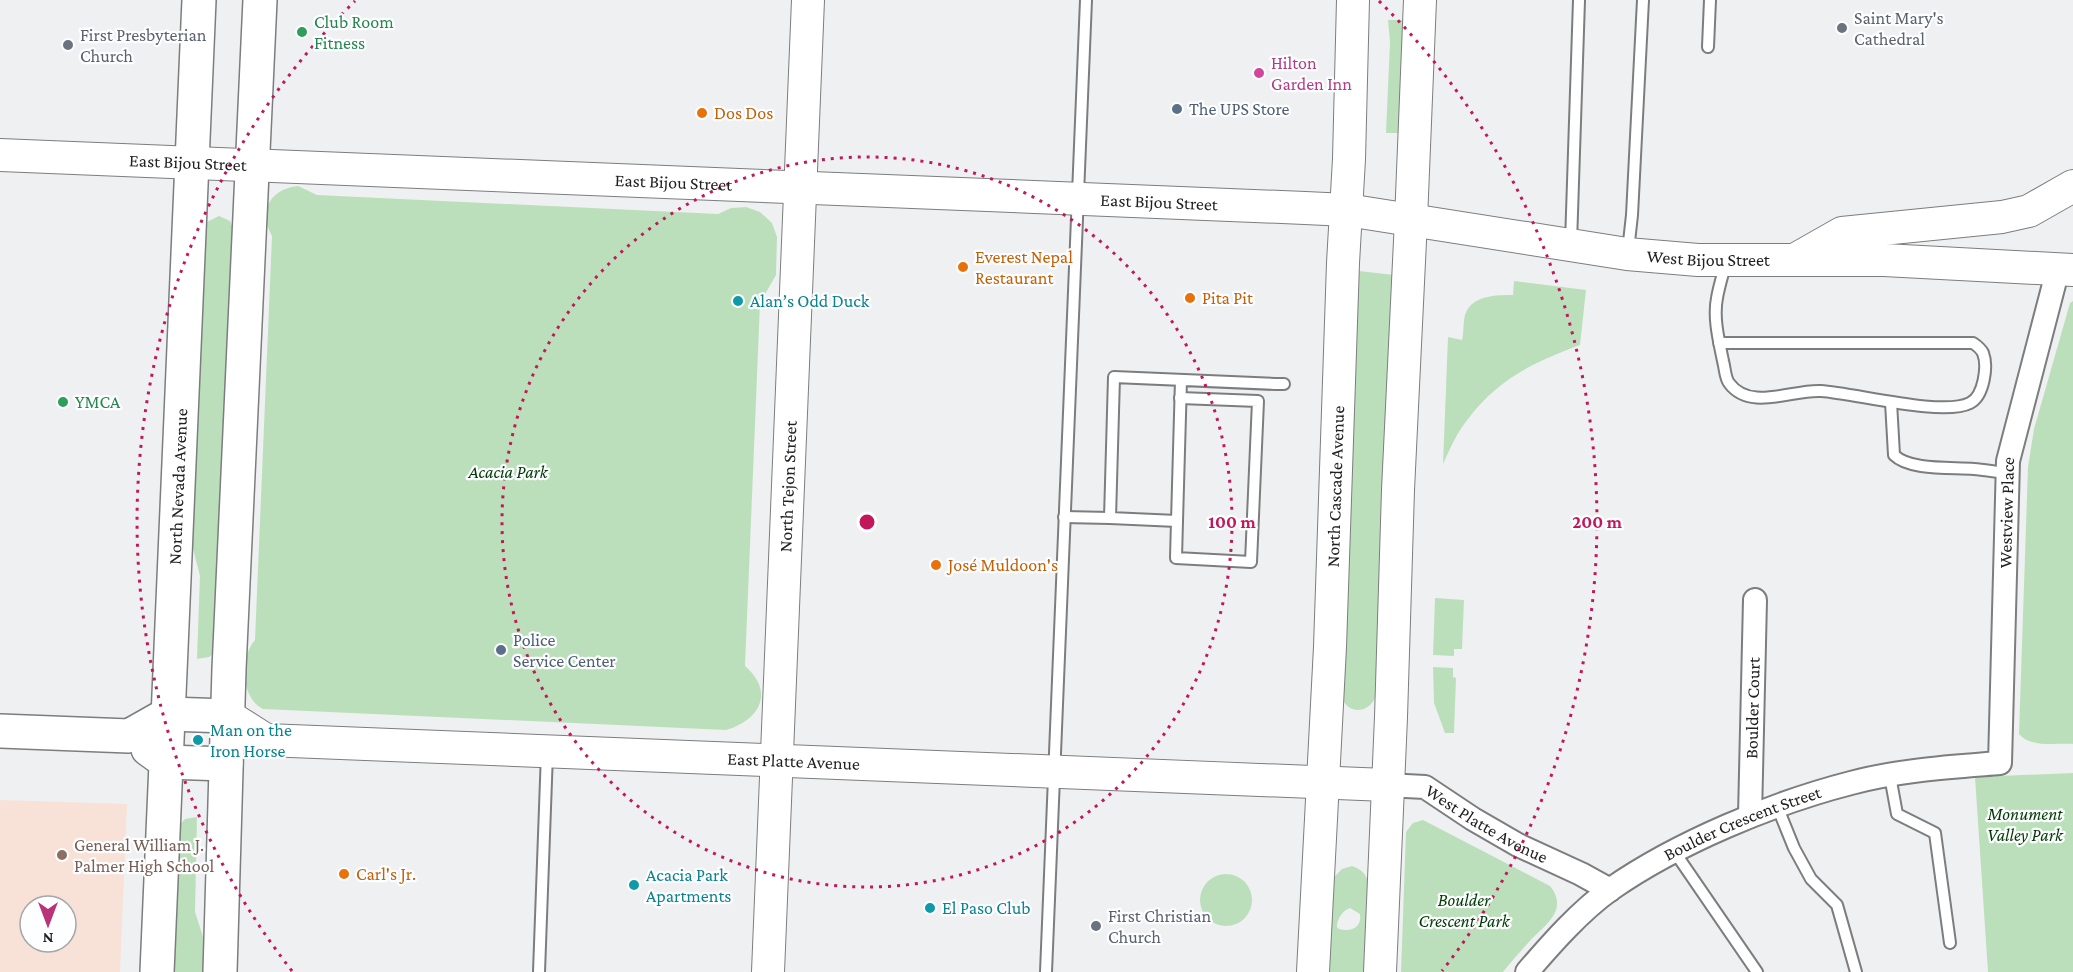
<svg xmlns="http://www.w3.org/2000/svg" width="2073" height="972" font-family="'Crimson Pro',serif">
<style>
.education{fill:#f8e1d6;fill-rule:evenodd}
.green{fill:#bcdfbb;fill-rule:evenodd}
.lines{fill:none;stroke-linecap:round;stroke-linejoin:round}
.lane-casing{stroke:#7c7d7e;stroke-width:14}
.street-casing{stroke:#7c7d7e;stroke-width:26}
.secondary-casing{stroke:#7c7d7e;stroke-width:34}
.primary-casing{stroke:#7c7d7e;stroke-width:36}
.lane{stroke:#fff;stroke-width:10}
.street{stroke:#fff;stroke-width:22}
.secondary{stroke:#fff;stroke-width:32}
.primary{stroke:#fff;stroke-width:33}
.ring{fill:none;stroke:#c2185b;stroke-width:3;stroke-dasharray:3 6}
.worship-dot{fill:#6b7280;stroke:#fdfeff;stroke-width:2}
.leisure-dot{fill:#2e9e5b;stroke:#fdfeff;stroke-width:2}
.hotel-dot{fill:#d1479c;stroke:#fdfeff;stroke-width:2}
.service-dot{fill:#5c6f8a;stroke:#fdfeff;stroke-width:2}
.food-dot{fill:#e8710a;stroke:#fdfeff;stroke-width:2}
.culture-dot{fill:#0f9aa8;stroke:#fdfeff;stroke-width:2}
.education-dot{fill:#8d6e63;stroke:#fdfeff;stroke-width:2}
.labels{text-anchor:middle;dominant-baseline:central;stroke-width:4.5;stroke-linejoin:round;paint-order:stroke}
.worship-label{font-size:18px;fill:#5b616d;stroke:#fdfeff;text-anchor:start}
.leisure-label{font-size:18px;fill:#27864d;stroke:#fdfeff;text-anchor:start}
.hotel-label{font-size:18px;fill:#b23c85;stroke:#fdfeff;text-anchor:start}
.service-label{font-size:18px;fill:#4e5e75;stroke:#fdfeff;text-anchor:start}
.food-label{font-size:18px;fill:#c56008;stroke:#fdfeff;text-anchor:start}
.street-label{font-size:18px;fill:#212122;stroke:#fdfeff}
.culture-label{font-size:18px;fill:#0d838f;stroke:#fdfeff;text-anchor:start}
.park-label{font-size:18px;font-style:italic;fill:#003a03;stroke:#fdfeff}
.education-label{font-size:18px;fill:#785e54;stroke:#fdfeff;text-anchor:start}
.centre{fill:#c2185b;stroke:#fdfeff;stroke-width:3}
.ring-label{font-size:18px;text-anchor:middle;font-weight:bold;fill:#c2185b;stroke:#fdfeff;stroke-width:4.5;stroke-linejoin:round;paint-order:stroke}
</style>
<rect width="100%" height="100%" fill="#eff0f2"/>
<path class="education" d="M0,800l127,4 -7,168h-120zM30,906h36v36h-36z"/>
<g class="green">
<path d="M1388,20h16l-5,113h-13l4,-91z"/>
<path d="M298,186l19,9 401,19 13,-6 15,-1 14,5 12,11 5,14 -1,38 -16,28 -15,363c30,26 15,54 -19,64l-463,-21c-23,-11 -23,-52 -8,-69l17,-404c-14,-25 -2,-47 26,-50z"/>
<path d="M219,216l11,5 4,11 -16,418 -9,7 -12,2 3,-83 -10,-39 11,-303 6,-12z"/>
<path d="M1359,271l35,4 -19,423c-8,17 -29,16 -34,-3z"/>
<path d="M1514,281l72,9 -6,55c-46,17 -82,34 -112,74 -11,13 -18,30 -25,45l5,-127 14,3c2,-8 1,-18 3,-25 6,-20 32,-20 48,-20z"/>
<path d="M2073,301v443c-17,-1 -43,4 -54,-10l9,-267 6,-38 36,-126z"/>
<path d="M1435,598l29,2 -2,49h-8v7l-21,-1z"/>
<path d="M1433,667l20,1v9l3,1 -2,55h-9l-11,-30z"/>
<path d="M2073,773v199h-85l-13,-195z"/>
<path d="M197,817l-2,95 12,37 -1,23h-36l7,-144 8,-9z"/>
<path d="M1423,820l127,66c20,25 -7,40 -22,57 -9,10 -17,19 -25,29h-102l5,-140 7,-9z"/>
<path d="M1352,866c9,3 13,7 16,15l-4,91h-35l4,-94 9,-9zM1350,908l10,6c2,14 -9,18 -21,15l-2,-2c0,-8 5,-16 13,-19z"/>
<circle cx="1226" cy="900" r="26"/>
</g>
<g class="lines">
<defs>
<g id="lane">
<path d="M1708,47l2,-47"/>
<path d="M1571,243l8,-243"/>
<path d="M1628,251l4,-36 11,-215"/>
<path d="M1719,343h254c3,2 8,6 10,10 5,13 1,43 -13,50 -27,14 -116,-10 -149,-12 -28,-2 -71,21 -92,-8 -4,-5 -4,-15 -6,-22 -4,-20 -10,-43 -6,-63 2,-12 6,-24 9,-36"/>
<path d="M1181,380l-4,141 -67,-3 4,-141 161,7h9"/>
<path d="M1891,402l3,53c16,16 59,12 80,14 11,1 23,3 34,4"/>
<path d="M1064,517l46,1"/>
<path d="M1177,521l-1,37 75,4 7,-161 -78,-3"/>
<path d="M1890,776l7,38 38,19 15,110"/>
<path d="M1777,806l17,42 17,31 26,26 19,67"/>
<path d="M1674,851l83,121"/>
<path d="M539,972l8,-219"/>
<path d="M1046,972l40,-972"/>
</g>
<g id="street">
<path id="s1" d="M1386,785l39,2 48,32 45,26 63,29 29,16"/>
<path id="s2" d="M1750,816l5,-216"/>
<path id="s3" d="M1527,972c25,-29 53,-61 84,-83 66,-46 162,-86 240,-106 48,-13 100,-16 149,-20l8,-302 50,-192"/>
</g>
<g id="secondary">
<path id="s4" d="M0,155l1305,53 42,2 280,44 71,6h186l189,10"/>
<path d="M1798,258l44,-25 160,-16 27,-6 44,-25"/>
<path id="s5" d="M228,716l38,24 1120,45"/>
<path id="s6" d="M768,972l40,-972"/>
<path id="s7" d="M1313,972l17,-325 13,-384 6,-104 4,-159"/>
<path d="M1380,972l11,-255 7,-227 13,-270 9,-220"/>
</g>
<g id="primary">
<path d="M0,731l129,5 39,-22 60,2"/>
<path d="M148,749l18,13 60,2"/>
<path id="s8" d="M157,972l42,-972"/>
<path d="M220,972l9,-303 31,-669"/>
</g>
</defs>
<use href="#lane" class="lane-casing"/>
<use href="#street" class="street-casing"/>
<use href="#secondary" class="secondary-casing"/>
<use href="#primary" class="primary-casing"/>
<use href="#lane" class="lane"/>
<use href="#street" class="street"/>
<use href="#secondary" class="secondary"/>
<use href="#primary" class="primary"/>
</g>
<g class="ring">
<circle cx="867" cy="522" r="365"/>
<path d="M292 971A730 730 0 0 1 355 1M1379 1A730 730 0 0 1 1442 971"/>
</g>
<g class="worship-dot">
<circle cx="1842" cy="28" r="6"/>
<circle cx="68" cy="45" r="6"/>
<circle cx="1096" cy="926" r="6"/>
</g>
<g class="leisure-dot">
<circle cx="302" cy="32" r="6"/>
<circle cx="63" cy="402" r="6"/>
</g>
<circle class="hotel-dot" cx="1259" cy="73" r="6"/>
<g class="service-dot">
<circle cx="1177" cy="109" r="6"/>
<circle cx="501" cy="650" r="6"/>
</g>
<g class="food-dot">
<circle cx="702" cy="113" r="6"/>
<circle cx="963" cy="267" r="6"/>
<circle cx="1190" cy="298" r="6"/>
<circle cx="936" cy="565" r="6"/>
<circle cx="344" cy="874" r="6"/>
</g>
<g class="culture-dot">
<circle cx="738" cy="301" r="6"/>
<circle cx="198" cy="740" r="6"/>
<circle cx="634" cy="885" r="6"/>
<circle cx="930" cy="908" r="6"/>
</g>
<circle class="education-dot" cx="62" cy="855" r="6"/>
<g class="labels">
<g class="worship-label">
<text x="1854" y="18">Saint Mary's<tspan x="1854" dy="21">Cathedral</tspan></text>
<text x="80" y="35">First Presbyterian<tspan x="80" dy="21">Church</tspan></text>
<text x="1108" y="916">First Christian<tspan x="1108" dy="21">Church</tspan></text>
</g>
<g class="leisure-label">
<text x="314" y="22">Club Room<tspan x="314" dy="21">Fitness</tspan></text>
<text x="75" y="402">YMCA</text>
</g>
<g class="hotel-label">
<text x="1271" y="63">Hilton<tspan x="1271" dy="21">Garden Inn</tspan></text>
</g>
<g class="service-label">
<text x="1189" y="109">The UPS Store</text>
<text x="513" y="640">Police<tspan x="513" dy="21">Service Center</tspan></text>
</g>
<g class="food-label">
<text x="714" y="113">Dos Dos</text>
<text x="975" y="257">Everest Nepal<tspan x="975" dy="21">Restaurant</tspan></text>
<text x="1202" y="298">Pita Pit</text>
<text x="948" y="565">José Muldoon's</text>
<text x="356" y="874">Carl's Jr.</text>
</g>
<g class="street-label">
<text stroke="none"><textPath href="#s4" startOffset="188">East Bijou Street</textPath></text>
<text stroke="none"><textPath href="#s4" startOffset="674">East Bijou Street</textPath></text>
<text stroke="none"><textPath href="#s4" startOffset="1160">East Bijou Street</textPath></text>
<text stroke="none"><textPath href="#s4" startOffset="1713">West Bijou Street</textPath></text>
<text stroke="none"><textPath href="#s8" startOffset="486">North Nevada Avenue</textPath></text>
<text stroke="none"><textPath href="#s6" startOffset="486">North Tejon Street</textPath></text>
<text stroke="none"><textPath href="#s7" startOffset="486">North Cascade Avenue</textPath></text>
<text stroke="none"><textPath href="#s3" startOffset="783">Westview Place</textPath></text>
<text stroke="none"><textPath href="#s2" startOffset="108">Boulder Court</textPath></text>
<text stroke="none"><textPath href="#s5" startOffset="573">East Platte Avenue</textPath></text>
<text stroke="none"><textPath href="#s1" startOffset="111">West Platte Avenue</textPath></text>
<text stroke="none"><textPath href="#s3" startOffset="266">Boulder Crescent Street</textPath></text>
</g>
<g class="culture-label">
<text x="750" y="301">Alan’s Odd Duck</text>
<text x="210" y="730">Man on the<tspan x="210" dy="21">Iron Horse</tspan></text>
<text x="646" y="875">Acacia Park<tspan x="646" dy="21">Apartments</tspan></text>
<text x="942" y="908">El Paso Club</text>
</g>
<g class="park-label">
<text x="508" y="472">Acacia Park</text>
<text x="2025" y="814">Monument<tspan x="2025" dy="21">Valley Park</tspan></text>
<text x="1464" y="900">Boulder<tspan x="1464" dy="21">Crescent Park</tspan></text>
</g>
<g class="education-label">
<text x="74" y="845">General William J.<tspan x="74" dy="21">Palmer High School</tspan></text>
</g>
</g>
<circle cx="867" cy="522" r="9" class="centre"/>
<g class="ring-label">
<text x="1232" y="528">100 m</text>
<text x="1597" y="528">200 m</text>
</g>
<g transform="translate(48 924) rotate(180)"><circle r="28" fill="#fdfeff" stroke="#a5a6a7" stroke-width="1.5"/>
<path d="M0-4.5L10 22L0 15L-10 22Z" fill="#b83377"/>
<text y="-9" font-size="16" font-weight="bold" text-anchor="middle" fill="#212122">N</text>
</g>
</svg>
